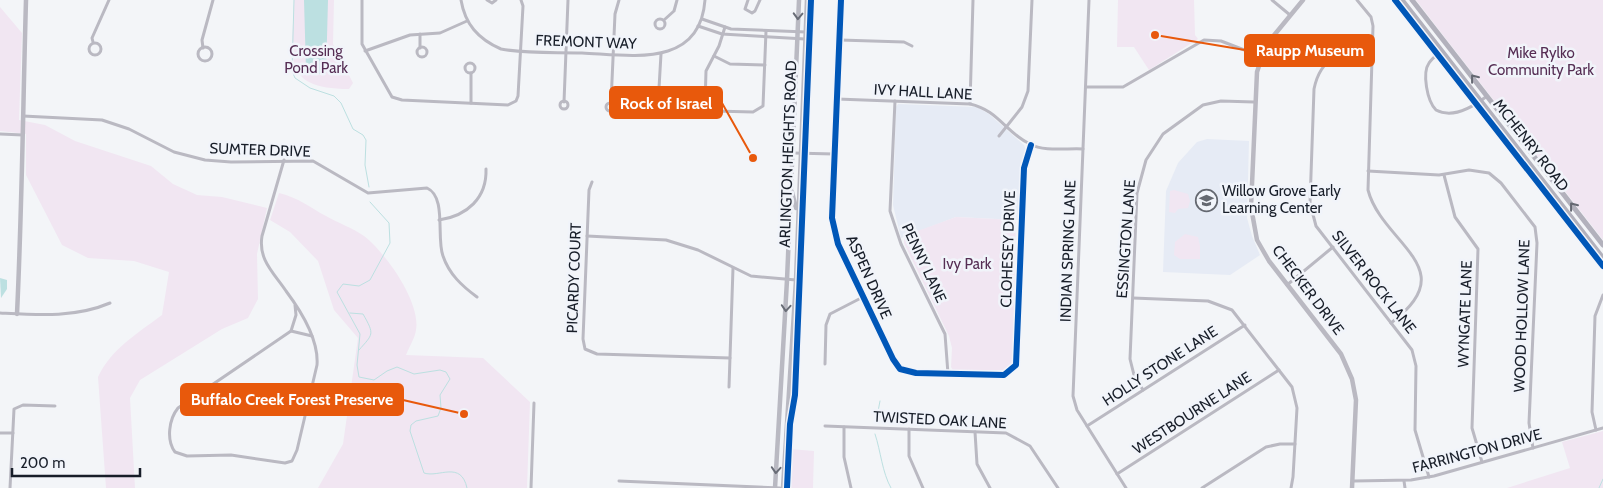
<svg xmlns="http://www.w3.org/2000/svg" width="1603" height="488" font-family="Cabin,sans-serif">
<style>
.built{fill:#e6ebf5}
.green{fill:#f1e6f2}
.water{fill:#bce0e1}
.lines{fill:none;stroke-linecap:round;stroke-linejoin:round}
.stream{stroke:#bce0e1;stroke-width:1}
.minor{stroke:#bab9c2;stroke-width:3}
.tertiary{stroke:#bab9c2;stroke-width:4.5}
.secondary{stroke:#b9b9c2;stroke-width:4.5}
.primary{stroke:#b2b1bc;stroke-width:5}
.cycleway-casing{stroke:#f1f4fa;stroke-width:9}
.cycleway{stroke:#0057b8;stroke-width:6}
.oneway{stroke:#686c76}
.oneway2{stroke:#656872}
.labels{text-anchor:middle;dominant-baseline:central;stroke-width:5;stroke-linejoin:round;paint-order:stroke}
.street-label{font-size:15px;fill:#181e29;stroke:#f1f4fa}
.park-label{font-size:15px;fill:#562e54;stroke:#f1f4fa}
.poi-label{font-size:15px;fill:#181e29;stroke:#f1f4fa;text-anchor:start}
.leader{fill:none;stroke:#e8590c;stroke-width:2}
.callout-dot{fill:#e8590c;stroke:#f1f4fa;stroke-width:2}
.callout{fill:#e8590c;stroke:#e8590c;stroke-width:2}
.callout-label{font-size:16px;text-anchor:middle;font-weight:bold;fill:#fff}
</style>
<rect width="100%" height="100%" fill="#f3f5f8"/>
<g class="built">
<path d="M898,104l79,3 12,7 35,31 2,5 -5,17 -2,53 -63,-3 -55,21 -8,-33 3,-98z"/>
<path d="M1207,139l42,2 -2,77 5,18 8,19 -30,20 -67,-3 3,-81 12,-28 19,-21z"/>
</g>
<g class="green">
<path d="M294,0h40l-1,44 20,39 -4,6c-70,0 -56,-34 -55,-89z"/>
<path d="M1118,0h76l1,35 3,4 -49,31 -15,-23h-17z"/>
<path d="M1416,0h187v240l-164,-210z"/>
<path d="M0,7l22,26 -3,87 26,5 30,16 76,25 22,18 24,11 25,2 45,11 -10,46 1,45 -10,19 -26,11 -82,51 -10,18 5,90h-29l-8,-111c13,-28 40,-44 64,-62l7,-43 -35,-11 -46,-3 -26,-13 -36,-70v-41l-26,-3z"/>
<path d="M1174,190l14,4 2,7 -2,7 -10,1 -3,4 -6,-1 1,-21z"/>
<path d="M279,193c20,5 30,14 47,23 12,7 27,12 38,20 21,16 57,66 52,94 -1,8 -7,17 -10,25l77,3 47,44 -3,86h-209l25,-44 15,-106 -24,-28 -16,-49 -28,-29 -20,-12z"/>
<path d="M956,217l60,3 -3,141 -7,9h-53l-2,-3 1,-19 -3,-12 -45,-93v-7z"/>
<path d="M1185,234l13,3 2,9v13h-20l-6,-4 1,-13z"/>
<path d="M1603,431v57h-96l63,-20 -8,-26z"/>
<path d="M790,449l24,2 -1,37h-25z"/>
</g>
<g class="water">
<path d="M304,0h24l-2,74h-15l-5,-4z"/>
<path d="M0,278l7,2v9l-6,9z"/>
</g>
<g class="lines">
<g class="stream">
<path d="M294,0l-2,71 3,7 15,10 24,8 7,7 12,26 10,6 3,5 -1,25 4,22"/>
<path d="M370,202l19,21 1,20 -20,37 -11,6 -16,-2 -6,8 23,42 -3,31 2,12 15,3 13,-9 10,-4 17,7 26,-4 6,2 4,7 -10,16 1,13 -3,8 -22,5 -5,4 -1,6 14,42c15,5 37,-13 43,15"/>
<path d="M350,313l13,1c12,21 10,20 -4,36"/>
<path d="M876,422l4,-21"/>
<path d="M875,434c6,18 7,38 16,54"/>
<path d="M1599,488l4,-9"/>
</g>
<g class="minor">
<path d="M362,0v44l30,53 10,3 106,5 8,-4 2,-5 5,-90 -2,-6"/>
<path d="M461,0c4,24 17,39 40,49 26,5 54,3 81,4 48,2 118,16 123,-53"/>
<path d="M487,0l5,3 4,-3"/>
<path d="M748,0l-3,9 7,4 3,-2 5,-11"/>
<path d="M841,0l-9,218 6,26 55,115 7,10 16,4 88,2 12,-10 8,-197 7,-23"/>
<path d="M1089,0l-16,396 4,14 49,78"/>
<path d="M1272,0l18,15"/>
<path d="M1357,0l14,17 2,9 -5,164c14,54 97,78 23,133"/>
<circle cx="660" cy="24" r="5"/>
<path d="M702,19l29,10 75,3"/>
<path d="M664,20l10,-9 3,-11"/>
<path d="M698,26l24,8 83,5"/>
<path d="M725,27l-6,19 -13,25 -1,34 9,6 39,1 10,-6 3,-75"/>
<path d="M420,34v14"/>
<path d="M840,40l64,2 8,4"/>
<path d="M93,42l-1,-4 17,-38"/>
<circle cx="95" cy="49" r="6"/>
<circle cx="422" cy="52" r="5"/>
<circle cx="205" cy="54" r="7"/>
<path d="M203,48l-1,-8 11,-40"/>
<path d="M365,51l45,-16 30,-2 27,-12"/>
<path d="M1441,51c-4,4 -9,7 -12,12 -7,10 -2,38 7,47 17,9 37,-3 51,-14"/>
<path d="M1373,54c-31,-2 -52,1 -59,35l-4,114 6,23 96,124 4,16 -1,64 14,47"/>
<path d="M714,56l16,8 35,1"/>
<circle cx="470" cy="68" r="5"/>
<path d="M471,73v30"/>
<path d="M1086,87h37l81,-47 17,1 39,15"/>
<path d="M837,99l133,5c28,6 36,29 60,40 14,8 37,4 53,5"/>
<path d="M895,101l-5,110 11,33 44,90 3,40"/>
<circle cx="564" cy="105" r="4"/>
<path d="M564,102l4,-102"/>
<path d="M611,103l4,-89 4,-14"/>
<circle cx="610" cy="107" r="4"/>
<path d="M970,104l3,-104"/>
<path d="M658,105l3,-51"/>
<circle cx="657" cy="109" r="4"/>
<path d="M23,116l79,4 27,9 45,23 31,8 26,2 82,-1 55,32 59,-5c20,9 9,50 16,68 6,18 19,30 34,41"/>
<path d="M0,134l23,1"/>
<path d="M999,136l23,-29 6,-16 4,-91"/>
<path d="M793,153l41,1"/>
<path d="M284,160l-22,76c-4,24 12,37 24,55 15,20 33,48 31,74l-20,85 -5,11 -7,2 -54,-8 -44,1 -12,-4c-9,-12 -6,-33 3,-44l113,-77 5,-16 -1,-10"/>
<path d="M1368,171l71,4 30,-5 20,3 12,10 34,44 2,16 -8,180 4,25"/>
<path d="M1444,175l11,42 23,32 -6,179 10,34"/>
<path d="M592,182l-3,8 -6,149 2,10 12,5 133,4"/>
<path d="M439,220c28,-4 48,-22 47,-51"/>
<path d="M587,236l79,4 32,10 53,26 45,4"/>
<path d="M1287,285l46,-38"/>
<path d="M1133,298l75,3 24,9 60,77 5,21 -4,69 -2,11"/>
<path d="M0,313c37,2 75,5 110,-10"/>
<path d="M291,331l21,5"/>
<path d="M825,364l1,-39 4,-11 33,-17"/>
<path d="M729,387l4,-119"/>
<path d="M1143,390l-9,-15 -4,-16 7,-166 9,-33 17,-26 40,-29 18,-4 33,1"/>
<path d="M825,426l181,7 24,13 28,42"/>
<path d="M1087,426l158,-101"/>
<path d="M844,427v30l7,31"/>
<path d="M909,429v27l14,32"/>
<path d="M1596,430l-4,-18 3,-96 8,-21"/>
<path d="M975,432l2,32 13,24"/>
<path d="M0,433h13"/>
<path d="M1117,474l162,-104"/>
<path d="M619,481l161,7"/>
<path d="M1354,481l57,-1 23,-4 169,-48"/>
<path d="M1404,481l1,7"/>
<path d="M10,488l4,-79 9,-4 32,1"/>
<path d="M531,488l3,-85"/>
<path d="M1202,488l64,-41 14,-3h15"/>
</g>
<g class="tertiary">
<path d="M1303,0l-37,45 -9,27 -6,135 6,33 12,21 72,93 11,25 4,21 -4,88"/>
<path d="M17,314c5,-105 6,-209 9,-314"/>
</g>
<g class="secondary">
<path d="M792,192l4,16"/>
<path d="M775,488l12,-208 12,-280"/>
<path d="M783,488l13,-208 11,-280"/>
</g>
<g class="primary">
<path d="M1402,0l201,258"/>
<path d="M1412,0l191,245"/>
</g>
<defs>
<g id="cycleway">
<path d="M841,0l-9,218 6,26 55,115 7,10 16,4 88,2 12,-10 8,-197 7,-23"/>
<path d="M1395,0l208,266"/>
<path d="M787,488l3,-64 5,-29 16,-395"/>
</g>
</defs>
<use href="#cycleway" class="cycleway-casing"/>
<use href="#cycleway" class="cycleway"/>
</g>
<defs><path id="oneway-chevron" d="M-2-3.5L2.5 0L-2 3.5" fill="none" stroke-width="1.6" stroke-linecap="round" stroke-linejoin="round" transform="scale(1.25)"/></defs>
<g class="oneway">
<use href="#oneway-chevron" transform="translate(798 16) rotate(92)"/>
<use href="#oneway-chevron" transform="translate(786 308) rotate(94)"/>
<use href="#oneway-chevron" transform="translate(776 470) rotate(94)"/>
</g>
<g class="oneway2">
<use href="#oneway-chevron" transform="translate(1474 78) rotate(-128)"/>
<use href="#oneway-chevron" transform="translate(1573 206) rotate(-128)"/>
</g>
<defs>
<symbol id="school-ring" viewBox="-11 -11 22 22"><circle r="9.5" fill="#f1f4fa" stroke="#656971" stroke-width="1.5"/><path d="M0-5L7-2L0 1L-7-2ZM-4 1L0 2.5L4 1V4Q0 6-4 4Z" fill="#656971"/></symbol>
</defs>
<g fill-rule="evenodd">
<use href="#school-ring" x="1194" y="188" width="25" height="25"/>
</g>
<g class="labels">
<g class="street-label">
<text transform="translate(586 42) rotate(2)">FREMONT WAY</text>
<text transform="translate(923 92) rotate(3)">IVY HALL LANE</text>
<text transform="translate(1531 145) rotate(52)">MCHENRY ROAD</text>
<text transform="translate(260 150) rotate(2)">SUMTER DRIVE</text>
<text transform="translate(788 154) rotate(-88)">ARLINGTON HEIGHTS ROAD</text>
<text transform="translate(1126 239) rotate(-86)">ESSINGTON LANE</text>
<text transform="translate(1008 249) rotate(-88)">CLOHESEY DRIVE</text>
<text transform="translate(1068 251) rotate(-88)">INDIAN SPRING LANE</text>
<text transform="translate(924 263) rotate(65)">PENNY LANE</text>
<text transform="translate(869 277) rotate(66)">ASPEN DRIVE</text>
<text transform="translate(574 278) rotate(-88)">PICARDY COURT</text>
<text transform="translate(1374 282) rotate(52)">SILVER ROCK LANE</text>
<text transform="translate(1308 290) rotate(53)">CHECKER DRIVE</text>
<text transform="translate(1465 314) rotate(-88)">WYNGATE LANE</text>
<text transform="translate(1522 316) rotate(-88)">WOOD HOLLOW LANE</text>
<text transform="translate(1160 366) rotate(-33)">HOLLY STONE LANE</text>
<text transform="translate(1192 413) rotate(-33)">WESTBOURNE LANE</text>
<text transform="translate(940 420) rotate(3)">TWISTED OAK LANE</text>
<text transform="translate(1477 451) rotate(-15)">FARRINGTON DRIVE</text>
</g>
<g class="park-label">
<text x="316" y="51">Crossing<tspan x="316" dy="17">Pond Park</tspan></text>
<text x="1541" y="53">Mike Rylko<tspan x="1541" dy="17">Community Park</tspan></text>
<text x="967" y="264">Ivy Park</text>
</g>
<g class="poi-label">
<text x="1222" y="191">Willow Grove Early<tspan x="1222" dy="17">Learning Center</tspan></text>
</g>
</g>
<path class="leader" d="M1155 35L1245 50M753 158L722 103M464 414L403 400"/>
<g class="callout-dot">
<circle cx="1155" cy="35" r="5"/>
<circle cx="753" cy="158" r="5"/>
<circle cx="464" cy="414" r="5"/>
</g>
<g class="callout">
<rect x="1245" y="35" width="129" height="31" rx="5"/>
<rect x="610" y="87" width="112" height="31" rx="5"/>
<rect x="181" y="384" width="222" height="31" rx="5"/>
</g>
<g class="callout-label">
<text x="1310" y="56">Raupp Museum</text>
<text x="666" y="109">Rock of Israel</text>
<text x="292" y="405">Buffalo Creek Forest Preserve</text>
</g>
<path d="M12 468v8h128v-8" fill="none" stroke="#181e29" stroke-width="2.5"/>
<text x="20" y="468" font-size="15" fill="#181e29" stroke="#f1f4fa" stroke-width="4" paint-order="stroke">200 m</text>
</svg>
